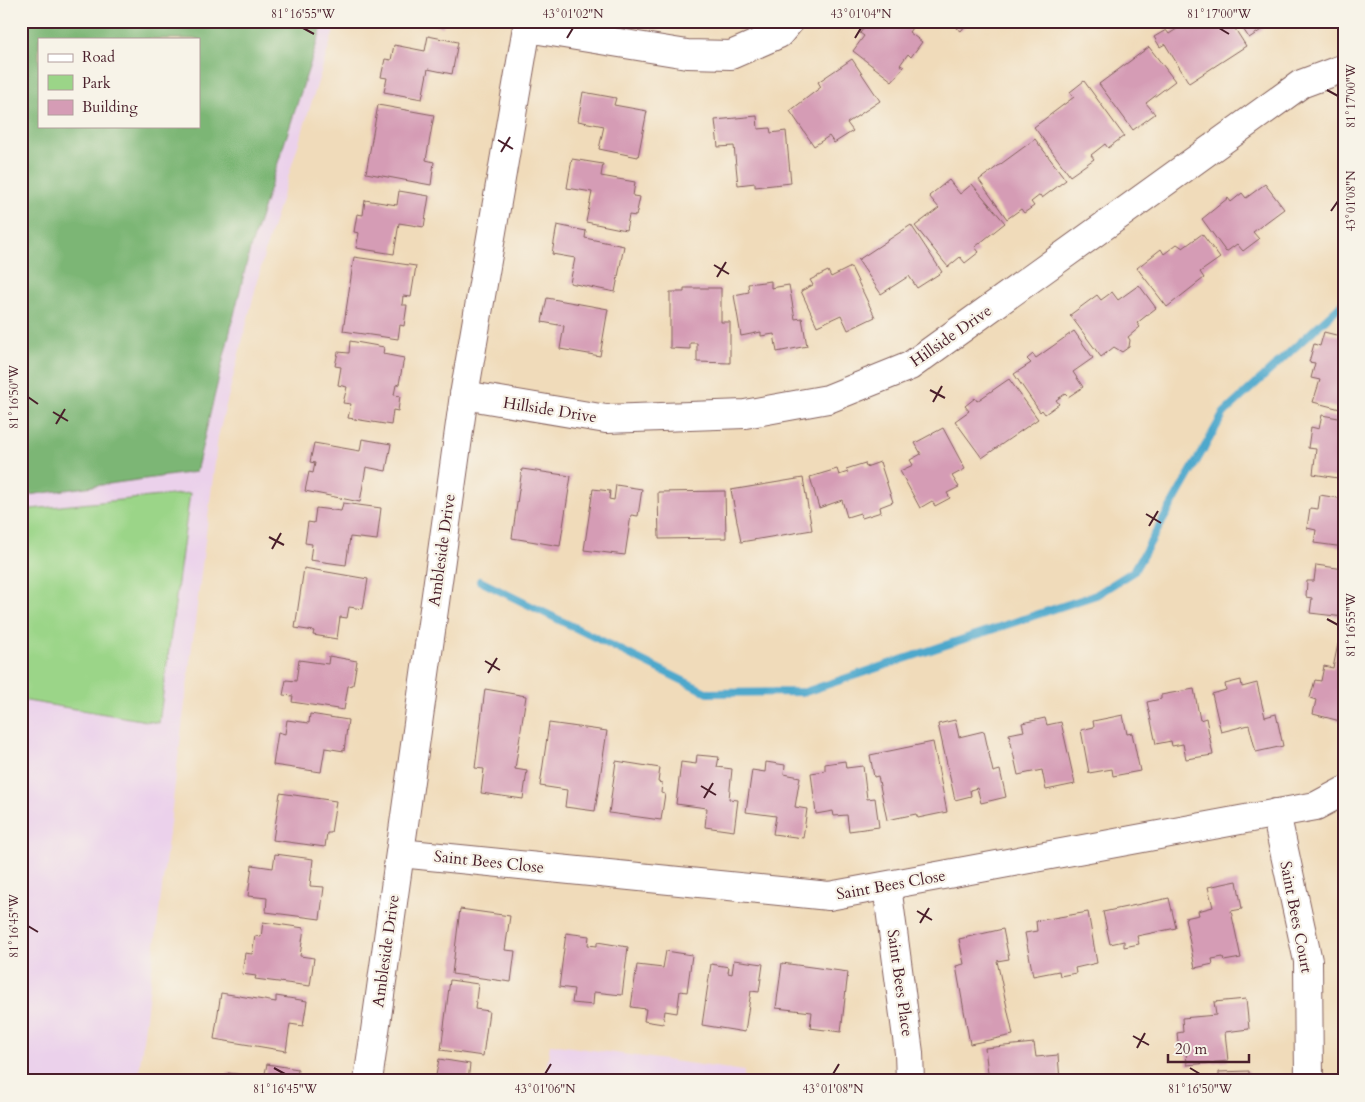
<svg xmlns="http://www.w3.org/2000/svg" width="1365" height="1102" font-family="Cardo,serif">
<style>
.built{fill:#ebd1eb;fill-rule:evenodd}
.green{fill:#9bd588;stroke:#727a5a}
.forest{fill:#7cb674;stroke:#636a50;fill-rule:evenodd}
.lines{fill:none;stroke-linecap:round;stroke-linejoin:round}
.stream{stroke:#4ea8cc;stroke-width:8}
.building{fill:#d59cb5}
.street-casing{stroke:#84615d;stroke-width:30}
.secondary-casing{stroke:#84615d;stroke-width:30}
.street{stroke:#fff;stroke-width:28}
.secondary{stroke:#fff;stroke-width:28}
.ticks{fill:none;stroke:#4a1f2b;stroke-width:2}
.labels{text-anchor:middle;dominant-baseline:central;stroke-width:4.5;stroke-linejoin:round;paint-order:stroke}
.street-label{font-size:16px;fill:#4a1f2b;stroke:#f7f3e8}
.neatline{fill:none;stroke:#4a1f2b;stroke-width:2}
.ticks-label{font-size:12px;text-anchor:middle;fill:#4a1f2b}
</style>
<rect width="100%" height="100%" fill="#f7f3e8"/>
<filter id="ink" filterUnits="userSpaceOnUse"><feTurbulence type="fractalNoise" baseFrequency=".02" numOctaves="2"/><feDisplacementMap in="SourceGraphic" scale="10" xChannelSelector="R" yChannelSelector="G"/><feConvolveMatrix kernelMatrix="1 2 1 2 8 2 1 2 1" color-interpolation-filters="sRGB"/></filter>
<filter id="wash" filterUnits="userSpaceOnUse"><feTurbulence type="fractalNoise" baseFrequency=".0096" numOctaves="4" result="noise"/><feDisplacementMap in="SourceGraphic" scale="20" xChannelSelector="R" yChannelSelector="G"/><feGaussianBlur stdDeviation="1.12" result="paint"/><feColorMatrix in="noise" values="0 0 0 0 0 0 0 0 0 0 0 0 0 0 0 0 0 1.4 0 .05"/><feComposite in="paint" operator="in"/></filter>
<g filter="url(#wash)">
<rect width="100%" height="100%" fill="#f0dbba"/>
<g class="built">
<path d="M21,21h316l-72,230 -47,186 -80,644h-117zM39,39h160v87h-160z"/>
<path d="M550,1044l194,27 -1,10h-198z"/>
</g>
<path class="green" d="M190,493l-31,230 -138,-23v-190z"/>
<path class="forest" d="M21,21h303l-74,228 -54,223 -175,24zM39,39h160v87h-160z"/>
<g class="lines">
<path class="stream" d="M480,581l228,112 97,-1 291,-97 38,-24 90,-158 120,-111"/>
</g>
<g id="blocks">
<g class="building">
<path d="M415,21h29l-1,6z"/>
<path d="M869,21h48l-8,11 13,10 -11,15 -3,-3 -8,11 4,2 -12,14 -39,-30 11,-15 -4,-3z"/>
<path d="M948,21h21l-8,10z"/>
<path d="M1189,21h41l16,25 -57,37 -24,-39 -5,3 -6,-10 12,-7 3,4z"/>
<path d="M1238,21h37l-26,17z"/>
<path d="M428,36l30,6 -6,32 -24,-5 -6,30 -38,-7 3,-14 -6,-1 4,-18 6,1 3,-15 31,6z"/>
<path d="M1149,47l26,34 -29,22 9,11 -22,16 -34,-46z"/>
<path d="M852,59l28,42 -33,22 6,8 -19,12 -5,-7 -15,10 -24,-35 31,-24 -3,-5z"/>
<path d="M1084,81l40,55 -16,12 -3,-4 -14,11 3,4 -24,17 -36,-49 40,-30 -4,-5z"/>
<path d="M583,92l33,6 -2,7 33,6 -9,46 -39,-8 5,-23 -26,-5z"/>
<path d="M378,105l56,10 -8,45 8,2 -3,23 -65,-12z"/>
<path d="M757,116l1,13 12,-1 1,5 15,-2 5,52 -36,4v-4l-17,2 -4,-39 -16,1 -3,-27z"/>
<path d="M1035,139l31,41 -24,18 -2,-3 -9,7 3,4 -10,7 -3,-4 -14,10 -28,-39z"/>
<path d="M572,159l31,5 -2,12 34,6 -2,14 7,1 -4,19 -7,-1 -3,15 -40,-8 6,-30 -25,-4z"/>
<path d="M949,180l11,14 12,-10 33,39 -30,24 4,5 -14,11 -5,-6 -12,10 -33,-41 24,-18 -10,-12z"/>
<path d="M1265,184l19,25 -31,23 6,7 -16,12 -6,-7 -11,8 -24,-33 26,-21 3,4 11,-9 4,5z"/>
<path d="M399,191l30,5 -5,31 -25,-4 -5,31 -38,-6 3,-15 -5,-1 3,-18 6,1 2,-15 32,5z"/>
<path d="M557,225l29,6 -1,7 39,8 -9,46 -45,-9 5,-25 -23,-4z"/>
<path d="M911,225l31,47 -25,16 -8,-12 -28,18 -23,-34z"/>
<path d="M1202,234l18,24 -20,14 4,6 -37,29 -30,-39 24,-19 3,5 13,-10 6,4z"/>
<path d="M354,257l62,9 -5,31 -8,-1 -1,9h5l-3,21 -4,-1 -2,14 -55,-8z"/>
<path d="M851,267l24,50 -27,13 -7,-15 -24,11 -16,-35 12,-6 -3,-5 18,-9 3,6z"/>
<path d="M771,281v7l18,-3 6,34 7,-1 5,28 -30,6 -3,-18 -13,2v-4l-20,4 -7,-41 15,-3 -1,-8z"/>
<path d="M1139,285l17,23 -19,15 3,4 -12,10 2,3 -1,7 -7,5 -8,-5 -13,10 -31,-42 27,-20 4,5 11,-8 6,8z"/>
<path d="M684,288h37v34h9v41l-33,-1v-19h-7v6l-20,-1v-56h14z"/>
<path d="M547,298l61,11 -8,47 -40,-7 4,-23 -22,-4z"/>
<path d="M1074,331l19,27 -20,14 10,15 -15,10 -3,-3 -9,6 3,4 -14,10 -3,-4 -2,2 -26,-38 17,-11 -4,-4 6,-5 3,4z"/>
<path d="M1324,332l20,5v73l-31,-8 7,-22 -9,-2 4,-15 -6,-1 5,-18 6,2z"/>
<path d="M350,341l34,6 -1,7 21,4 -5,26 -3,1 -2,10 6,1 -2,15 -5,-1 -2,15 -43,-7 3,-14 -8,-1 4,-16 -9,-2 3,-18 -6,-1 3,-14 11,1z"/>
<path d="M1009,379l29,40 -56,39 -27,-37 14,-10 -4,-5 10,-8 2,3z"/>
<path d="M1322,415l22,4v60l-31,-5 3,-25 -8,-1 3,-21 8,2z"/>
<path d="M943,428l22,41 -13,7 7,11 -12,6 3,5 -15,8 -3,-5 -12,7 -20,-37 13,-6 -3,-5 11,-6 -6,-11z"/>
<path d="M362,439l29,5 -5,27 -20,-4 -6,35 -55,-11 4,-19 4,1 2,-10 -5,-1 4,-19 46,8z"/>
<path d="M880,462l13,40 -13,5 1,5 -19,6 -2,-5 -13,4 -5,-17 -23,8 -9,-31 27,-8 2,6 9,-3 -2,-3 19,-6 1,4z"/>
<path d="M522,469l49,7 -11,70 -48,-8z"/>
<path d="M803,478l9,52 -71,12 -10,-52z"/>
<path d="M616,485l26,4 -4,27 -7,-1 -6,40 -41,-5 9,-61 17,2 -1,8 5,1z"/>
<path d="M725,491l1,47 -67,1 -1,-47z"/>
<path d="M1320,495l24,4v48l-30,-4 2,-13 -9,-2 3,-20 8,1z"/>
<path d="M343,503l38,5 -4,32 -27,-3 -4,28 -36,-5 2,-16 -7,-1 3,-21 6,1 2,-15 25,3z"/>
<path d="M1316,565l28,4v48l-34,-4 2,-15 -6,-1 1,-16h7z"/>
<path d="M304,568l64,11 -5,30 -14,-2 -2,11 -7,-1 -3,22 -24,-4 1,-4 -19,-3z"/>
<path d="M1338,644l6,1v77l-31,-8 3,-14 -6,-2 5,-18 6,1 3,-15 9,2z"/>
<path d="M329,656l28,5 -4,24 -5,1 -4,24 -52,-8 1,-6 -10,-1 3,-15 10,1 3,-21 29,4z"/>
<path d="M1241,680l1,7 15,-4 8,34 11,-3 7,32 -27,6 -7,-27 -28,7 -9,-38 14,-4 -1,-6z"/>
<path d="M485,689l41,7 -11,73 12,2 -4,28 -42,-6 3,-24 -9,-1z"/>
<path d="M1194,689l6,31 6,-2 7,37 -27,4 -3,-15 -11,2 -1,-5 -15,3 -9,-42 14,-3v-4z"/>
<path d="M310,714l38,6 -4,31 -19,-3 -4,24 -48,-7 5,-33 7,2 2,-14 22,3z"/>
<path d="M1123,715l4,19 5,-1 8,38 -27,5 -1,-7 -23,4 -8,-43 13,-3 -1,-6z"/>
<path d="M1045,718l2,7 14,-3 14,62 -29,6 -4,-20 -24,5 -9,-41 15,-3 -2,-8z"/>
<path d="M955,720l4,17 25,-6 9,41 7,-2 6,27 -25,6 -4,-15 -7,2 1,6 -16,4 -17,-76z"/>
<path d="M549,723l58,8 -12,80 -30,-4 2,-17 -27,-4z"/>
<path d="M933,742l14,70 -29,6 -2,-4 -29,6 -9,-44 -4,1 -4,-22z"/>
<path d="M697,755l22,2 -2,10 15,2 -3,30 9,1 -4,31 -29,-4 2,-19 -31,-4 5,-42 15,2z"/>
<path d="M616,761l44,7 -2,14 4,1 -1,10 4,1 -4,26 -52,-7z"/>
<path d="M845,761l1,7 17,-2 4,33 8,-1 4,29 -30,4 -2,-16 -13,1 -1,-5 -17,3 -5,-41 14,-2v-7z"/>
<path d="M766,762l19,3 -1,9 16,3 -5,30 12,2 -4,29 -30,-4 3,-18 -30,-4 6,-42 13,2z"/>
<path d="M280,793l56,8 -5,32h-4l-2,14 -52,-7z"/>
<path d="M275,854l38,5 -3,27 14,1 -4,32 -54,-7 1,-14 -19,-2 4,-31 21,3z"/>
<path d="M1237,881l5,28 -11,2 10,47 -17,3 -1,-4 -11,2 1,5 -18,4 -10,-50 14,-3 -1,-4 15,-4 -5,-20z"/>
<path d="M1169,898l7,30 -39,8 2,8 -15,3v-6l-14,3 -7,-32z"/>
<path d="M460,909l50,7 -5,34 10,1 -4,31 -59,-8z"/>
<path d="M1088,912l9,51 -22,5 1,5 -16,3 -1,-5 -26,5 -8,-43 12,-2 -1,-10z"/>
<path d="M263,922l41,6 -4,28 14,2 -4,28 -55,-7 1,-3 -14,-2 3,-21 7,1 3,-18 6,1z"/>
<path d="M1003,929l6,30 -12,2 16,74 -43,9 -14,-78 8,-2 -5,-25z"/>
<path d="M566,933l23,3 -1,9 9,1v-4l31,5 -6,48 -28,-3 -1,13 -21,-2 2,-14 -15,-2z"/>
<path d="M666,951l26,4 -5,37 -7,-1 -3,22 -12,-2 -2,13 -19,-3 2,-12 -15,-2 6,-42 26,3z"/>
<path d="M734,960l29,4 -4,28 -8,-1 -6,41 -43,-7 9,-61 18,3 -1,6 4,1z"/>
<path d="M782,963l66,9 -7,60 -31,-4 2,-16 -36,-4z"/>
<path d="M450,980l28,4 -3,25 14,2 -6,45 -42,-6z"/>
<path d="M221,993l55,9v-6l31,5 -4,25 -13,-2 -4,27 -72,-12z"/>
<path d="M1246,999l3,30 -24,3 3,29 -41,4 -1,-14 -7,1 -2,-19 6,-1 -1,-14 34,-3 -2,-13z"/>
<path d="M1034,1043l2,14 22,-2 2,26h-71l-4,-33z"/>
<path d="M439,1059l31,5 -2,17h-33z"/>
<path d="M267,1064l31,5 -1,12h-70l1,-8 36,5z"/>
<path d="M1249,1071v10h-30v-9z"/>
<rect x="822" y="1077" width="26" height="4"/>
</g>
</g>
</g>
<g filter="url(#ink)">
<use href="#blocks" fill-opacity="0" stroke="#84615d" stroke-width="1"/>
<g class="lines">
<defs>
<g id="street">
<path d="M527,28l160,26 44,1 48,-21 11,-13"/>
<path d="M464,395l142,24 139,-5 83,-15 82,-33 391,-282 43,-16"/>
<path d="M1276,813l32,148 1,120"/>
<path d="M400,853l429,43 487,-90 28,-15"/>
<path d="M887,886l22,167 1,28"/>
</g>
<path id="secondary" d="M368,1081l96,-686 64,-374"/>
</defs>
<use href="#street" class="street-casing"/>
<use href="#secondary" class="secondary-casing"/>
<use href="#street" class="street"/>
<use href="#secondary" class="secondary"/>
</g>
</g>
<path class="ticks" d="M303,28l11,6M1219,28l10,6M567,38l6,-10M855,38l6,-10M1327,90l11,6M498,140l15,9M501,152l9,-15M1331,211l7,-10M714,265l15,9M717,277l9,-15M930,390l15,8M28,397l10,7M933,402l9,-16M53,412l15,9M56,424l9,-15M1146,514l15,9M1149,526l9,-15M269,537l15,8M272,549l9,-16M1327,619l11,6M485,661l15,9M488,673l9,-15M701,786l15,9M704,798l9,-15M917,911l15,9M920,923l9,-15M28,926l10,6M1133,1036l16,9M1137,1048l8,-15M274,1068l11,6M1190,1068l10,6M545,1074l6,-10M833,1074l6,-10"/>
<g class="labels">
<g class="street-label">
<text transform="translate(951 336) rotate(-35)">Hillside Drive</text>
<text transform="translate(550 410) rotate(9)">Hillside Drive</text>
<text transform="translate(442 550) rotate(-82)">Ambleside Drive</text>
<text transform="translate(489 862) rotate(6)">Saint Bees Close</text>
<text transform="translate(891 885) rotate(-10)">Saint Bees Close</text>
<text transform="translate(1296 917) rotate(79)">Saint Bees Court</text>
<text transform="translate(386 951) rotate(-82)">Ambleside Drive</text>
<text transform="translate(900 983) rotate(82)">Saint Bees Place</text>
</g>
</g>
<rect width="1365" height="1102" fill="none" stroke="#f7f3e8" stroke-width="55"/>
<rect x="38" y="38" width="162" height="90" fill="#f7f3e8" stroke="#b29e9c"/>
<rect x="48" y="54" width="25" height="8" fill="#ffffff" stroke="#b29e9c"/>
<text x="82" y="62" font-size="15" fill="#4a1f2b">Road</text>
<rect x="48" y="75" width="25" height="15" fill="#9bd588" stroke="#b29e9c"/>
<text x="82" y="88" font-size="15" fill="#4a1f2b">Park</text>
<rect x="48" y="100" width="25" height="15" fill="#d59cb5" stroke="#b29e9c"/>
<text x="82" y="112" font-size="15" fill="#4a1f2b">Building</text>
<path d="M1168 1054v8h81v-8" fill="none" stroke="#4a1f2b" stroke-width="2.5"/>
<text x="1175" y="1054" font-size="15" fill="#4a1f2b" stroke="#f7f3e8" stroke-width="4" paint-order="stroke">20 m</text>
<rect x="28" y="28" width="1310" height="1046" class="neatline"/>
<g class="ticks-label">
<text x="303" y="18">81°16'55"W</text>
<text x="573" y="18">43°01'02"N</text>
<text x="861" y="18">43°01'04"N</text>
<text x="1219" y="18">81°17'00"W</text>
<text transform="translate(1351 96) rotate(-90)" y="4">81°17'00"W</text>
<text transform="translate(1351 201) rotate(-90)" y="4">43°01'08"N</text>
<text transform="translate(14 397) rotate(-90)" y="4">81°16'50"W</text>
<text transform="translate(1351 625) rotate(-90)" y="4">81°16'55"W</text>
<text transform="translate(14 926) rotate(-90)" y="4">81°16'45"W</text>
<text x="285" y="1093">81°16'45"W</text>
<text x="545" y="1093">43°01'06"N</text>
<text x="833" y="1093">43°01'08"N</text>
<text x="1200" y="1093">81°16'50"W</text>
</g>
</svg>
